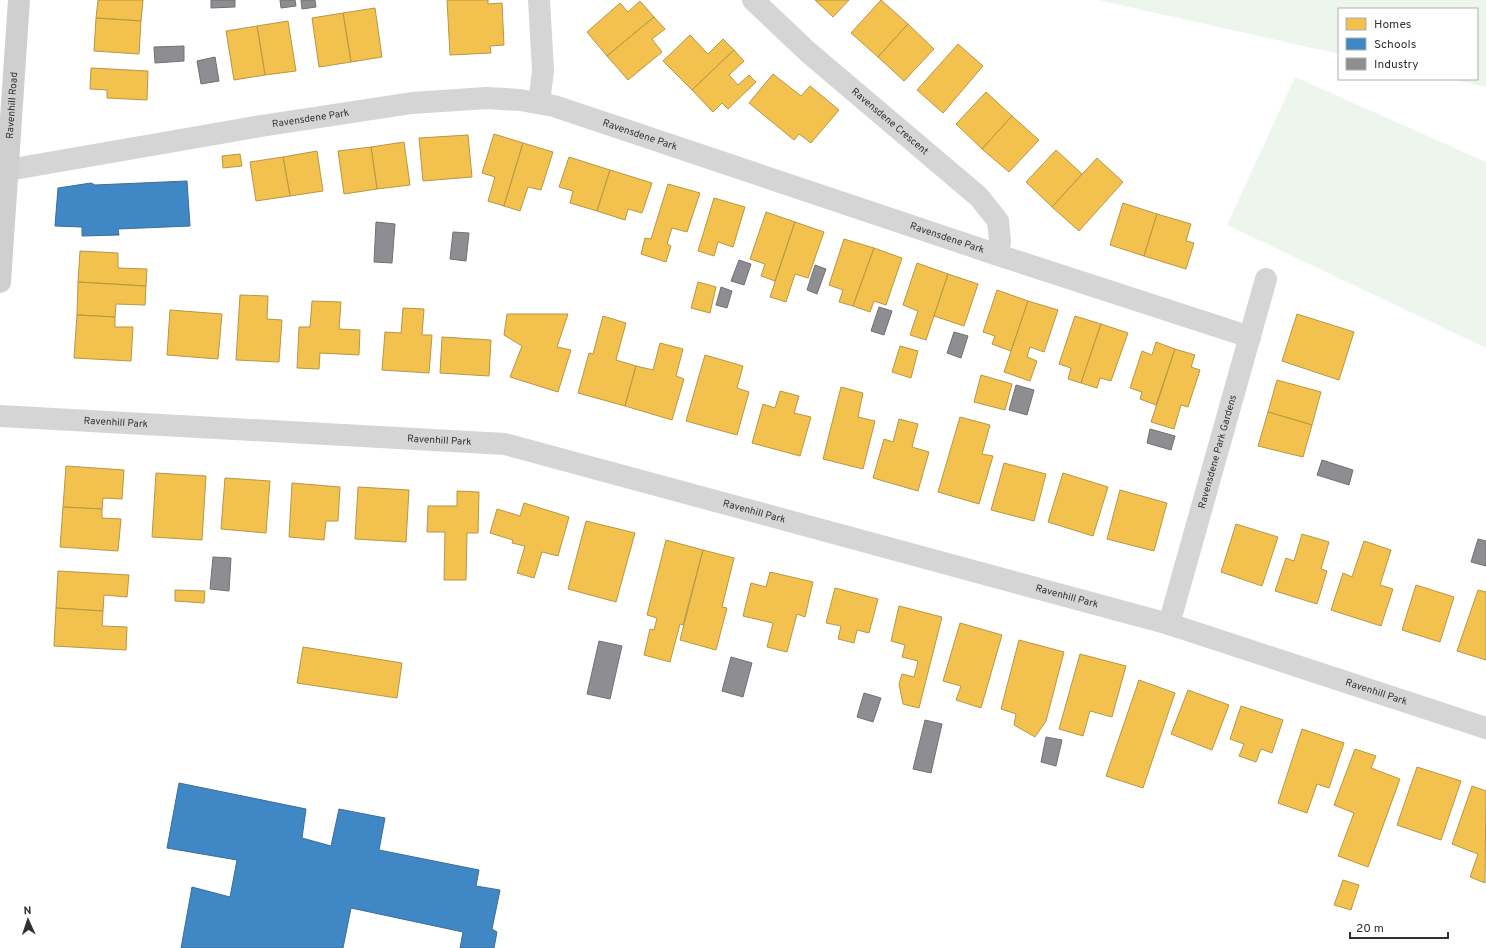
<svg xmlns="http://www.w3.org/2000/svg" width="1486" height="948" font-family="Overpass,sans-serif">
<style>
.green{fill:#edf6ed}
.homes{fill:#f2c14e;stroke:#b89645}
.schools{fill:#3f88c5;stroke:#3b6e99}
.industry{fill:#8d8d92;stroke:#717175}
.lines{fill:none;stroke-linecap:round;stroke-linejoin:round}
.street{stroke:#d5d5d5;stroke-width:22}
.secondary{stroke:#cfcfcf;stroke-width:22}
.labels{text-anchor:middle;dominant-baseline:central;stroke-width:4;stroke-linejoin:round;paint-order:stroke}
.street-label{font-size:10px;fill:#313131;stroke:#fff}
</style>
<rect width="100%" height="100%" fill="#fff"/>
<g class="green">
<path d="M1098,0h388v87l-36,-8h27v-70h-138v45z"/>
<path d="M1295,77l191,85v186l-259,-123z"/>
</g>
<g class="homes">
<path d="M98,0h45l-2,21 -45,-3z"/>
<path d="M447,0h41v4l14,-1 2,42 -14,1 1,7 -41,2z"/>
<path d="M815,0h34l-16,17z"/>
<path d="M881,0l27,24 -30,33 -27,-24z"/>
<path d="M640,1l14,16 -47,39 -20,-24 33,-29 8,9z"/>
<path d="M375,8l7,49 -31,5 -8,-49z"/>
<path d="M343,13l8,49 -32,5 -7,-49z"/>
<path d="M654,17l11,12 -13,10 10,13 -34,28 -21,-24z"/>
<path d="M96,18l45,3 -2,33 -45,-3z"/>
<path d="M288,21l8,50 -31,4 -8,-49z"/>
<path d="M908,24l26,25 -30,32 -26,-24z"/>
<path d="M257,26l8,49 -31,5 -8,-49z"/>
<path d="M690,35l18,19 15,-15 11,11 -42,40 -29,-29z"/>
<path d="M958,44l25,22 -40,47 -26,-23z"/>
<path d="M734,50l10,11 -15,14 9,10 11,-10 7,7 -28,27 -6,-6 -9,9 -21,-22z"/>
<path d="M91,68l57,3 -1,29 -40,-2v-8l-17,-1z"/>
<path d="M773,74l28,22 9,-10 29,24 -28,33 -12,-9 -5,6 -45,-37z"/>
<path d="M986,92l26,24 -30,33 -26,-25z"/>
<path d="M1012,116l27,24 -30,32 -27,-23z"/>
<path d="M494,134l29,9 -19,63 -16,-5 7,-24 -13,-4z"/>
<path d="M468,135l4,42 -49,4 -4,-43z"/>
<path d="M404,142l6,43 -33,4 -6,-42z"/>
<path d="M523,143l30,9 -12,38 -13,-3 -8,24 -16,-5z"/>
<path d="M371,147l6,42 -33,5 -6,-43z"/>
<path d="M1056,150l26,24 -30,33 -26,-25z"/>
<path d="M317,151l6,40 -33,5 -7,-39z"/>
<path d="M240,154l2,12 -19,2 -1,-12z"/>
<path d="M283,157l7,39 -34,5 -6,-39z"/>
<path d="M569,157l41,13 -13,41 -27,-8 3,-12 -14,-4z"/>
<path d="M1097,158l26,24 -44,49 -27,-24z"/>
<path d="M610,170l42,13 -10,30 -14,-4 -3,11 -28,-9z"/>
<path d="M668,184l32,9 -13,39 -15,-4 -5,16 4,2 -5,16 -25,-8 4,-16 6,1z"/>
<path d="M714,198l31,9 -12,40 -15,-5 -4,14 -16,-5z"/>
<path d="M1123,203l34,11 -13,42 -34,-11z"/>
<path d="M766,212l29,10 -20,59 -14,-5 4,-12 -15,-5z"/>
<path d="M1157,214l34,10 -5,17 8,2 -8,26 -42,-13z"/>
<path d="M795,222l29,10 -16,46 -13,-4 -9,28 -16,-5z"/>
<path d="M844,239l30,9 -21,58 -14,-4 4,-12 -14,-5z"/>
<path d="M874,248l28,10 -16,47 -12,-4 -4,11 -17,-6z"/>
<path d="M80,251l38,2v15l29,1 -1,17 -68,-4z"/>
<path d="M917,263l31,11 -22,66 -16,-5 8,-24 -15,-6z"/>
<path d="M948,274l30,10 -14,42 -30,-10z"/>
<path d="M78,282l68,4 -1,19 -29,-1 -1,13 -38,-2z"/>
<path d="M698,282l18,5 -6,26 -19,-5z"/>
<path d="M997,290l31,11 -17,50 -19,-7 3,-8 -12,-4z"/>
<path d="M240,295l28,1 -1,23 15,1 -3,42 -43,-2z"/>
<path d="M312,301l29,1 -2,27 21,1 -1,25 -39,-2 -1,16 -22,-1 2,-41h11z"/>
<path d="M1028,301l30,9 -14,42 -14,-5 -3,10 10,4 -7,20 -26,-9z"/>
<path d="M403,308l21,1 -2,26h10l-3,38 -47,-3 3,-38 16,1z"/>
<path d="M170,310l52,4 -4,45 -51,-4z"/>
<path d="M507,314h61l-11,33 14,3 -13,42 -48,-15 12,-31 -18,-11z"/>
<path d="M1297,314l57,18 -15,48 -57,-19z"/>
<path d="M77,315l38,2v10h18l-2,34 -57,-3z"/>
<path d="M603,316l23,7 -10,37 20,6 -11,40 -47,-13 11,-40 4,1z"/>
<path d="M1075,316l26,8 -20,59 -13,-4 3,-11 -12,-4z"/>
<path d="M1101,324l27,9 -17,48 -11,-3 -3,10 -16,-5z"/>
<path d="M442,337l49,3 -2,36 -49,-3z"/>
<path d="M1156,342l19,7 -19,56 -16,-6 2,-7 -12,-4 12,-37 10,4z"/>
<path d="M660,343l23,6 -7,27 8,3 -12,41 -47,-14 11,-40 17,4z"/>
<path d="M900,346l18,5 -7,27 -19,-6z"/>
<path d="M1175,349l20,6 -4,12 9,3 -12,37 -7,-2 -7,24 -23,-7z"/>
<path d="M705,355l38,11 -6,22 12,4 -12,43 -51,-14z"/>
<path d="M981,375l31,9 -7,26 -31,-8z"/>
<path d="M1277,380l44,12 -9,33 -44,-13z"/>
<path d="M841,387l22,6 -5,24 17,4 -12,48 -40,-10z"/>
<path d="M780,391l19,5 -5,17 17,4 -11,39 -48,-13 11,-39 12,4z"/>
<path d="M1268,412l44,13 -9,32 -45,-11z"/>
<path d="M960,417l30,8 -8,29 11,2 -14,48 -41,-12z"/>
<path d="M899,419l19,5 -6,23 17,5 -11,39 -45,-13 11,-39 9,3z"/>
<path d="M1004,463l42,11 -12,47 -43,-11z"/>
<path d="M66,466l58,4 -2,29 -19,-1 -1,11 -39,-2z"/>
<path d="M156,473l50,3 -4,64 -50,-3z"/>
<path d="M1063,473l45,14 -15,49 -45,-14z"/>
<path d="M225,478l45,3 -4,52 -45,-4z"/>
<path d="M292,483l48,4 -2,34h-12l-2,19 -35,-3z"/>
<path d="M358,487l51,3 -3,52 -51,-3z"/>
<path d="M1120,490l47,13 -13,48 -47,-12z"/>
<path d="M457,491l22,1 -1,41h-11l-1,47h-22l1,-48h-18l1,-26h29z"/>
<path d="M524,503l45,14 -11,39 -16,-4 -8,26 -17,-5 8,-27 -13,-3 1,-3 -23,-7 7,-24 23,7z"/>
<path d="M63,507l39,2v9l19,1 -3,32 -58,-4z"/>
<path d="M586,521l49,12 -19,69 -48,-13z"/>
<path d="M1236,524l42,13 -16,49 -41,-14z"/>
<path d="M1302,534l27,8 -8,27 6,2 -10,33 -42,-13 11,-33 8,3z"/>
<path d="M666,540l37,10 -20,75 -3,-1 -10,38 -26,-7 6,-26 4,1 3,-12 -10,-3z"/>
<path d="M1364,541l27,9 -11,35 13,4 -12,37 -50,-16 12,-37 9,4z"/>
<path d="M703,550l31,8 -12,49 5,1 -11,42 -36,-10z"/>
<path d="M58,571l71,4 -2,22 -23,-2 -1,16 -47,-3z"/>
<path d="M770,572l43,10 -8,35 -8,-3 -10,38 -20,-5 6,-24 -30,-7 8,-33 15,4z"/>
<path d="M1416,585l38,12 -14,45 -38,-12z"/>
<path d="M835,588l43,11 -9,34 -12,-3 -3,13 -16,-4 3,-13 -15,-3z"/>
<path d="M175,590l30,1 -1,12 -29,-2z"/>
<path d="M1478,590l8,2v68l-29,-9z"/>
<path d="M899,606l43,11 -23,91 -16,-4 -4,-20 3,-10 12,3 4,-16 -16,-4 3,-12 -14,-4z"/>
<path d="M56,608l47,3 -1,15 25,1 -1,23 -72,-4z"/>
<path d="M960,623l42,12 -21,73 -25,-8 5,-14 -18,-5z"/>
<path d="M1019,640l45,12 -18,69 -11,16 -21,-12 2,-11 -15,-5z"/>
<path d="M303,647l99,16 -5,35 -100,-15z"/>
<path d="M1080,654l46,12 -14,51 -22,-6 -7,25 -24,-7z"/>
<path d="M1139,680l36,13 -32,95 -37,-12z"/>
<path d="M1188,690l41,15 -17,45 -41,-16z"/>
<path d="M1241,706l42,14 -11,33 -11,-4 -5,13 -17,-6 5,-12 -14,-5z"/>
<path d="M1302,729l42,14 -15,45 -12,-4 -10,29 -29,-10z"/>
<path d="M1355,749l21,7 -5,12 29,11 -32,88 -30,-11 16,-43 -20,-8z"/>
<path d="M1417,767l44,14 -20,59 -44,-15z"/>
<path d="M1472,786l14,5 -1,92 -15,-6 8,-23 -26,-10z"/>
<path d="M1343,880l16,5 -8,25 -17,-5z"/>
</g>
<g class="schools">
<path d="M187,181l3,45 -72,3 1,6 -37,1v-9l-27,-1 3,-38 33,-5 4,2z"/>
<path d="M179,783l127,26 -4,29 29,8 8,-37 46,9 -6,32 100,20 -3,16 24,4 -8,39 5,3 -3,16h-34l3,-16 -112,-24 -8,40h-162l11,-61 38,10 7,-37 -70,-12z"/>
</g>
<g class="industry">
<path d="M211,0h24v7l-24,1z"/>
<path d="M280,0h15l1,6 -15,2z"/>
<path d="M301,0h14l1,7 -14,2z"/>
<path d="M184,46v15l-29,2 -1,-16z"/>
<path d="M215,57l4,24 -18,3 -4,-23z"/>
<path d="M376,222l19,2 -3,39 -18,-1z"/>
<path d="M453,232l16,1 -3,28 -16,-2z"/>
<path d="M739,260l12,4 -7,21 -13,-4z"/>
<path d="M815,265l11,4 -9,25 -10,-4z"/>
<path d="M721,287l11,4 -5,17 -11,-3z"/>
<path d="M879,307l13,4 -8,24 -13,-4z"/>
<path d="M954,332l14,4 -7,22 -14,-5z"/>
<path d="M1016,385l18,5 -7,25 -18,-5z"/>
<path d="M1150,429l25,7 -4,14 -24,-7z"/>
<path d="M1322,460l31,10 -4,15 -32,-10z"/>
<path d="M1478,539l8,2v25l-15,-4z"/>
<path d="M213,557l18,1 -2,33 -19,-2z"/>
<path d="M599,641l23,5 -12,53 -23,-5z"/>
<path d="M731,657l21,6 -9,34 -21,-6z"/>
<path d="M864,693l17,5 -8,24 -16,-5z"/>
<path d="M925,720l17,4 -11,49 -18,-4z"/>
<path d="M1046,737l16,3 -6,26 -15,-4z"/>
</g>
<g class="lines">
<g class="street">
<path id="s1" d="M753,0l55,52 171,145 19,24 2,20 -2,14"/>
<path d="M539,103l4,-32 -4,-71"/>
<path id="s2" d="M8,170l253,-44 151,-23 75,-5 33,2 34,6 444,149 252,82"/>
<path id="s3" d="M0,416l505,28 664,180 317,104"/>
<path id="s4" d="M1169,624l97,-345"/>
</g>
<path class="secondary" id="s5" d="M0,282l19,-282"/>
</g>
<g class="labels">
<g class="street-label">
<text stroke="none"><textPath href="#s5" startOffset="177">Ravenhill Road</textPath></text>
<text stroke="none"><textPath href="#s2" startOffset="307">Ravensdene Park</textPath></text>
<text stroke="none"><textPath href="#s1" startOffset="183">Ravensdene Crescent</textPath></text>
<text stroke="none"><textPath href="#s2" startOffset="643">Ravensdene Park</textPath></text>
<text stroke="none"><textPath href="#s2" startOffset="967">Ravensdene Park</textPath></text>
<text stroke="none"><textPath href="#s3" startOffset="116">Ravenhill Park</textPath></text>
<text stroke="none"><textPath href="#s3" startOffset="440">Ravenhill Park</textPath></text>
<text stroke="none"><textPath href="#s4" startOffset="179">Ravensdene Park Gardens</textPath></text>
<text stroke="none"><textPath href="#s3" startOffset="764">Ravenhill Park</textPath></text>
<text stroke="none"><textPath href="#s3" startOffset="1088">Ravenhill Park</textPath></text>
<text stroke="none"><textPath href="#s3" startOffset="1412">Ravenhill Park</textPath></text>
</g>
</g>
<rect x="1338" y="8" width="140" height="72" fill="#ffffff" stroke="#adadad"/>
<rect x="1346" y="18" width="20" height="12" fill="#f2c14e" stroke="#adadad"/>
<text x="1374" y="28" font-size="12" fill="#313131">Homes</text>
<rect x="1346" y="38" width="20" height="12" fill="#3f88c5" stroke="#adadad"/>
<text x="1374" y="48" font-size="12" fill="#313131">Schools</text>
<rect x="1346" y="58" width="20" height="12" fill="#8d8d92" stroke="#adadad"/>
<text x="1374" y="68" font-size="12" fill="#313131">Industry</text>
<g transform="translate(28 920) rotate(357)" stroke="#ffffff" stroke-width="3" paint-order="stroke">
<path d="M0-3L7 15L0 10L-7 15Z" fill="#313131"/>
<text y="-6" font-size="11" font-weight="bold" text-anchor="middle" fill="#313131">N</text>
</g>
<path d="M1350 932v6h98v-6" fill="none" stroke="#313131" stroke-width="2"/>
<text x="1356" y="932" font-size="12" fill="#313131" stroke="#ffffff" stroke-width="3" paint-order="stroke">20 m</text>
</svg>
